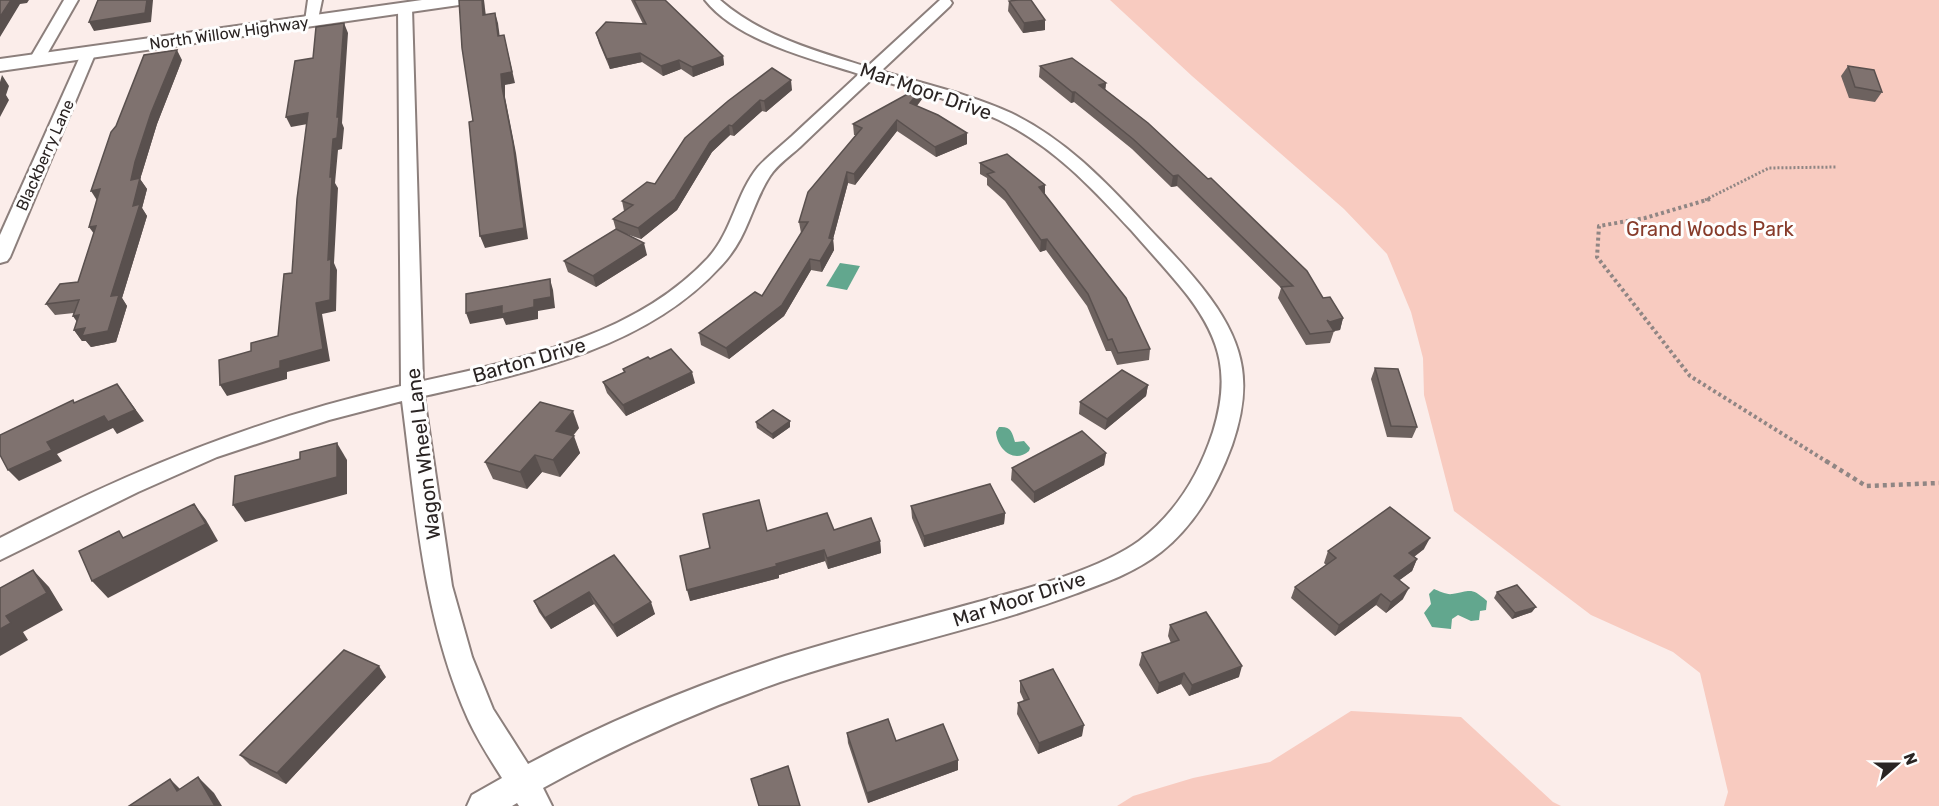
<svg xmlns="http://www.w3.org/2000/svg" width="1939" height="806" font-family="Rubik,sans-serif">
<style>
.green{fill:#f8cbc0}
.water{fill:#62a78e}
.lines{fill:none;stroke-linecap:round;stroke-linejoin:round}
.minor-casing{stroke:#8c7f7c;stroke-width:4}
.tertiary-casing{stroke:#8c7f7c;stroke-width:4}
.path-far2{stroke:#908684;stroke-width:3;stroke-dasharray:2 2;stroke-linecap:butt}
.path-far1{stroke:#908684;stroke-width:4;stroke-dasharray:3 3;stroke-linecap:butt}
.path{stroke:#908684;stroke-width:4.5;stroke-dasharray:4 4;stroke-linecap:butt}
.minor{fill:#fff;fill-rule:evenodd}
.tertiary{fill:#fff;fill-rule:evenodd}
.wall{fill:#6d625f}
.shaded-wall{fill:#59504e}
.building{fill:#7f726f;stroke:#59504e;stroke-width:1.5}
.labels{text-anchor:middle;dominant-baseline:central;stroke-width:6;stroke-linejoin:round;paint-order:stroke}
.far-street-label{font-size:16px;fill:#2a2423;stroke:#fefefe}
.street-label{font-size:20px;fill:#2a2423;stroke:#fefefe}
.park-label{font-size:20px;fill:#873b2a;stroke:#fefefe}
</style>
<rect width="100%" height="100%" fill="#fbedea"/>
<g class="green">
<path d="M1110,0h829v806h-215l4,-14 -28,-119 -27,-21 -82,-37 -137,-104 -30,-116 -1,-37 -12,-46 -24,-58 -43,-45 -152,-133z"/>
<path d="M1351,711l110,6 92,85 8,4h-444l16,-10 60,-18 77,-16z"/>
</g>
<g class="water">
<path d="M840,263l20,3 -13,24 -21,-4z"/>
<path d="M999,427c12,-1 13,5 16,15l9,-1 6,7 -1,3c-15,13 -32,-2 -33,-19z"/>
<path d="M1434,589c5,2 13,6 18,5 19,-3 19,-7 35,7l-1,9 -6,1 -1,9 -8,1 -13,-6 -6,4 -1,10 -19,-2 -8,-14 7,-9 -2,-10z"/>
</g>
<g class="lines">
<defs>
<g id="minor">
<path d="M64,0h14l-36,63h-10l-3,-3z"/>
<path d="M308,0h14l-5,24h-10l-2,-3z"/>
<path d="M705,0h15c41,36 96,51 147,67l73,-67h10l2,3 -2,3 -69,65c43,13 88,23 130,42 53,26 91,65 131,108 23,25 48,49 68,77 36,49 42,89 22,147 -15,41 -37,80 -71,107 -25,20 -57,31 -86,42 -96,36 -198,55 -295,88 -82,29 -161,64 -237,106l9,18h-33l-2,-3 -5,3h-45l5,-11 30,-17c-12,-19 -25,-39 -34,-59 -45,-101 -52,-210 -66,-318l-73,19 -112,37 -79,35 -138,68v-22c132,-68 255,-119 401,-152l-3,-378 2,-3h10l2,3 11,373c99,-22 212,-45 285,-123 24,-26 28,-64 50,-91 10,-11 23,-21 34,-31 22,-21 45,-41 67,-62 -47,-15 -122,-33 -154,-74zM873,78c42,13 86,23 126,42 54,26 92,67 132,110 19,22 39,43 57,66 34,45 42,81 25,136 -14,43 -38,82 -74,109 -40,29 -113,48 -161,61 -65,18 -129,34 -193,54 -89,29 -175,64 -257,108l-35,-55 -21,-52 -20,-71 -28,-190c103,-23 221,-47 296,-129 29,-30 30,-60 50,-91 7,-11 20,-20 30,-29 24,-23 48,-46 73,-69z"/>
<path d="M89,48l7,4 -86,205 -3,4 -7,2v-28l82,-183z"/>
</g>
<path id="tertiary" d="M422,0h46l-3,4 -6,1 -459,66v-12z"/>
</defs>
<use href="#minor" class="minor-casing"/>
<use href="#tertiary" class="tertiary-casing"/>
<path class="path-far2" d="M1705,200l64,-32 67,-1"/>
<path class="path-far1" d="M1710,199l-65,19 -46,8 -2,31 93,119 139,87"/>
<path class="path" d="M1826,461l40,25 73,-3"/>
<use href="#minor" class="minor"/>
<use href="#tertiary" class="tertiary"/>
</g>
<g class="wall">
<path d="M631,0h34l58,56 1,9 -31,12 -12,-8 -18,7 -21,-14 -32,7 -11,-26 -3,-10 47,-9z"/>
<path d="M1009,1l36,29 -22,3 -15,-22z"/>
<path d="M182,60l-25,64 -15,49 -2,6 7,10 -5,19 5,8 -25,82 5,8 -11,36 -25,5 -5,-6h-4l-8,-11 3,-9 -4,-5 1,-3 -19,2 -9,-11 32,-22z"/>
<path d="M1040,66l66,17 -1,6 218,209 20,20 -3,12 -6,1 -4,12 -24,2 -28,-47 3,-10 -104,-102 -6,1 -39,-38 -58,-47 -3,1 -32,-26z"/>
<path d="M1848,66l34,26 -7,10 -26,-4 -8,-22z"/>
<path d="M772,68l20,22 -26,22 -4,-1 -28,25 -4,-1 -18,17 -35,58 -36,29 -21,-7 27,23 -51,32 -28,-15 -4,-11 52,-31 -3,-11 11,-8 -2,-10 33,-17z"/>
<path d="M925,95l-8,11 50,38 -31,13 -39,-26 -42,54 -7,-2 -15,56 1,11 -12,22 -11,-2 -27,46 -55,43 -28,-14 -2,-12 63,-37 39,-63 -2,-11 57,-87h-2l-1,-11z"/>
<path d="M980,163l65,22v9l105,155 -1,11 -32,5 -6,-14h-5l-19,-45 -41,-56 -6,2 -35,-51 -18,-16v-7l-7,-4z"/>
<path d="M1375,368l42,59 -5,11 -25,-1 -16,-58z"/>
<path d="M623,369l72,14 -69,33 -19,-23 -4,-11 21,-10z"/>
<path d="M1148,385l-2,11 -41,34 -26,-16 1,-12z"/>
<path d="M790,421v6l-17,12 -16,-11 -1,-6z"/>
<path d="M579,428l-6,8 7,17 -20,24 -18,-5 -15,17 -34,-10 -8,-17z"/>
<path d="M1106,453l-2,12 -70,38 -23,-23 1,-12z"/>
<path d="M911,506l94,7 -1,11 -80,23 -12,-29z"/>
<path d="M834,530l46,11 1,12 -53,16 -3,-8 -46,14v3l-89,23 20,-53 57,-17z"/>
<path d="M1424,549l-10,8 3,2 -5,12 -13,9 4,19 -17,14 -10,-8 -41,31 -44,-38 4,-11 31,-22 -2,-2 4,-12z"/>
<path d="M614,555l41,59 -38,23 -23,-33 -43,25 -12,-17 -5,-11z"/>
<path d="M1497,592l35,20 -20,7 -18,-21z"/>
<path d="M1170,625l69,52 -50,19 -8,-12 -24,10 -18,-29 3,-12 29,-10 -3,-7z"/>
<path d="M386,677l-100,107 -36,-19 -10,-10z"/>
<path d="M1020,681l62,55 -44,18 -21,-40 1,-11 6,-2 -4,-9z"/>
<path d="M847,733l49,8 62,19v10l-90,33 -20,-60z"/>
</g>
<g class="shaded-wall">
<path d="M11,0h18l-2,3 -7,1 -20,33v-20z"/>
<path d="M147,0h6l-2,22 -57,9 -5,-9z"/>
<path d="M482,0h2l3,25 -4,-10z"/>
<path d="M495,13l3,10 3,23 -3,-10z"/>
<path d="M1045,20v10l-22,3 1,-10z"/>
<path d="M344,23l4,10 -6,90 2,5 -2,21 -4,1 -3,33 3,5 -4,75 3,7 -1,41 -14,3 8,47 -43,11v7l-60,17 -7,-11 60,-24 36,-58 12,-43 2,-83 3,-38 4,-22z"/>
<path d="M504,35l11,48 -10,2v12l11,56 12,86 -43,9 -5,-12 21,-162z"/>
<path d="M177,50l5,10 -25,64 -15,49 -2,6 7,10 -5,19 5,8 -25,82 5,8 -11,36 -25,5 -5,-6h-4l-8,-11 37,-34 22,-90 -2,-26 4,-18 16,-49z"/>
<path d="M640,53l2,9 -32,7 -3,-10z"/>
<path d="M723,56l1,9 -31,12 -1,-10z"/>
<path d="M679,60l2,9 -18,7 -2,-10z"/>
<path d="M2,75l7,11 -3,9 3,5 -9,17v-35z"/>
<path d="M791,80l1,10 -26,22 -2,-11z"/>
<path d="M1106,83l-1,10 -6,-8z"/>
<path d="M924,85l1,10 -15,19v-11z"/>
<path d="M1072,92h3l-1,10 -3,1z"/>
<path d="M760,100l2,11 -28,25 -2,-10z"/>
<path d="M308,113l5,10 -22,4 -5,-10z"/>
<path d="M897,120v11l-42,54 -1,-11z"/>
<path d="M729,125l1,10 -18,17 -35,58 -36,29 -3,-11 72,-86z"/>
<path d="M967,133v11l-31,13 -1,-10z"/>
<path d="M847,172l1,11 -15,56 1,11 -12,22 -2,-11 9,-23z"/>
<path d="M1178,175l-1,11 -6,1 2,-11z"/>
<path d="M1045,185v11l-6,-9z"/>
<path d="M100,189l-2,13 -7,-11z"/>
<path d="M96,226l1,12 -8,-11z"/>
<path d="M1047,239l-1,11 -6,2 1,-12z"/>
<path d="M644,243l3,12 -51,32 -3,-11z"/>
<path d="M810,259l1,11 -27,46 -55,43 -3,-11z"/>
<path d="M550,279l3,11 2,18 -17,3v8l-32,6 -3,-7 -33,6 -4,-11 68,-13z"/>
<path d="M79,315l2,13 -8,-12z"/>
<path d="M1343,318l-3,12 -13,2 3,-10z"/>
<path d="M692,372l3,11 -69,33 -3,-11z"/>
<path d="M117,384l27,37 -27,13 -4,-6 -56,26 5,7 -43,20 -11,-11z"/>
<path d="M1148,385l-2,11 -41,34 2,-11z"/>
<path d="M573,411l6,17 -17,20 -6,-17z"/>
<path d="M790,421v6l-17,12 -1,-5z"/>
<path d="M574,436l6,17 -20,24 -7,-17z"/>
<path d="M337,443l10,17v34l-102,28 -12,-17z"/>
<path d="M1106,453l-2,12 -70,38v-11z"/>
<path d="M535,455l7,17 -15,17 -7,-17z"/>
<path d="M194,504l12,16 12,21 -110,57 -16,-17z"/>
<path d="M1005,513l-1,11 -80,23v-11z"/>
<path d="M1430,538l-6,11 -20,15 5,-11z"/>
<path d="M880,541l1,12 -53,16 -1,-11z"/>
<path d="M824,550l1,11 -46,14v3l-89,23 -3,-11z"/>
<path d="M1417,559l-5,12 -23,17 5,-12z"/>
<path d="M33,570l16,17 14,23 -40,22 5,8 -28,16v-27l6,-13z"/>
<path d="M1409,588l-6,11 -17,14 5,-11z"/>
<path d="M589,592l5,12 -43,25 -6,-11z"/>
<path d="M1381,594l-5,11 -41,31 4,-11z"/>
<path d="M651,602l4,12 -38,23 -4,-12z"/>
<path d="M1536,607l-4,5 -20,7 3,-6z"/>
<path d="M379,666l7,11 -100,107 -9,-11z"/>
<path d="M1242,666l-3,11 -50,19 3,-11z"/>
<path d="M1184,673l-3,11 -24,10 2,-11z"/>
<path d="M1084,725l-2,11 -44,18 1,-11z"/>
<path d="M958,760v10l-90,33 -1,-10z"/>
<path d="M198,777l16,16 8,13h-7z"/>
<path d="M170,779l16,16 -9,-4z"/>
</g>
<g class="building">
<path d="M0,0h11l-11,17z"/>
<path d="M98,0h49l-2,13 -56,9z"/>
<path d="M459,0h23l1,15 12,-2 3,23 6,-1 8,37 -11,2 1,13 11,56 11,85 -44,8 -11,-114 4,-1 -11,-73z"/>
<path d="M634,0h31l58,56 -31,11 -13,-7 -18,6 -21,-13 -33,6 -11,-26 10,-11 40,2z"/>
<path d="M1019,0h12l14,20 -21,3 -15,-22z"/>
<path d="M344,23l-7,94h2l-2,21 -4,1 -3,38h2l-4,83 3,-1 -1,41 -14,3 7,46 -43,12v7l-60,17 -1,-25 32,-9v-8l27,-7 6,-62 8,-1 5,-74 11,-86 -22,4 9,-56 18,-3 3,-31z"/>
<path d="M177,50l-26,63 -16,49 -4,18 9,-2 -7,28 7,-2 -29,92 8,-1 -11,36 -26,5 3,-8 -11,2 5,-15 -6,1 6,-16 -33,4 14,-20 18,-2 18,-56 -7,1 11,-38 -9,2 20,-59 5,-6 28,-71z"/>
<path d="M1072,58l34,25 -7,2 49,38 60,56 3,-1 96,93 16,27 7,-1 13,21 -13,4 -3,-2 7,11 -24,3 -29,-47 12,-1 -115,-111 -5,1 -40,-37 -58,-47h-3l-32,-26z"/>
<path d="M1848,66l26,4 8,22 -27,-5z"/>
<path d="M772,68l19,12 -27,21 -4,-1 -28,26 -3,-1 -19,17 -35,57 -37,29 -25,-9 20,-14 -11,-4 25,-19 8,2 30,-46 43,-37z"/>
<path d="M924,85l-14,18 28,12 29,18 -32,14 -38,-27 -43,54 -7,-2 -18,66 4,1 -13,22 -10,-2 -28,46 -56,43 -27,-15 56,-41 7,4 46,-74h-9l9,-30 54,-64 -9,-4z"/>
<path d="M1007,154l38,31 -6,2 87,111 24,51 -32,4 -6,-14 -4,1 -20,-46 -41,-55 -6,1 -36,-50 -18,-16 7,-2 -14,-9z"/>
<path d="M616,229l28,14 -51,33 -29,-15z"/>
<path d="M550,279l1,18 -17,3v7l-32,7v-8l-36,7v-19z"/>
<path d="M671,349l21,23 -69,33 -20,-23 22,-10 -2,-3 25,-12 2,2z"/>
<path d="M1375,368l23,1 19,58 -26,-1z"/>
<path d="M1122,370l26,15 -41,34 -27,-17z"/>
<path d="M117,384l18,26 -27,12 -4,-6 -57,26 5,8 -44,20 -8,-15v-20l73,-35 1,3z"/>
<path d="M540,402l33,9 -17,20 18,5 -21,24 -18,-5 -15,17 -35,-10z"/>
<path d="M773,410l17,11 -18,13 -16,-12z"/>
<path d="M1082,431l24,22 -72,39 -22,-24z"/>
<path d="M337,443v34l-104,28 2,-29 65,-17v-7z"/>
<path d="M990,484l15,29 -81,23 -13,-30z"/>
<path d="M759,500l8,31 60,-18 7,17 37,-12 9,23 -53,17 -3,-8 -48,14 1,2 -90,24 -7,-34 30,-8 -7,-34z"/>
<path d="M194,504l12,20 -114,57 -13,-30 40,-20 4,7z"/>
<path d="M1390,507l40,31 -21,15 8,6 -23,17 15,12 -18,14 -10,-8 -42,31 -44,-38 41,-29 -8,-7z"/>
<path d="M614,555l37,47 -38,23 -24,-33 -44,26 -11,-17z"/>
<path d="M33,570l14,23 -41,23 5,7 -11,6v-41z"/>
<path d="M1517,585l19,22 -21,6 -18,-21z"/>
<path d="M1206,612l36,54 -50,19 -8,-12 -25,10 -17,-30 37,-13 -9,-15z"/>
<path d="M344,650l35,16 -102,107 -37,-18z"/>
<path d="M1053,669l31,56 -45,18 -21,-40 11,-4 -9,-18z"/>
<path d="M888,719l8,22 47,-17 15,36 -91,33 -20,-60z"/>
<path d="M788,766l12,40h-41l-8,-27z"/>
<path d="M198,777l17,29h-86l41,-27 7,12z"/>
</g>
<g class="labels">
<g class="far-street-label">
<text transform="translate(229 33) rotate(-8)">North Willow Highway</text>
<text transform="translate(45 155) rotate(-66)">Blackberry Lane</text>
</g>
<g class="street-label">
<text transform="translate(926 91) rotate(19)">Mar Moor Drive</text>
<text transform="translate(529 360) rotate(-16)">Barton Drive</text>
<text transform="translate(423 454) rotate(-97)">Wagon Wheel Lane</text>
<text transform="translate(1019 599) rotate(-18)">Mar Moor Drive</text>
</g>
<g class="park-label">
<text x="1710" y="229">Grand Woods Park</text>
</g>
</g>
<g transform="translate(1897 764) rotate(69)" stroke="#fefefe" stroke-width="4.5" paint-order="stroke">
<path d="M0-4.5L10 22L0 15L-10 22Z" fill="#2a2423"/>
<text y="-9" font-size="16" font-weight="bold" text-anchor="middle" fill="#2a2423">N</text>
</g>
</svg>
